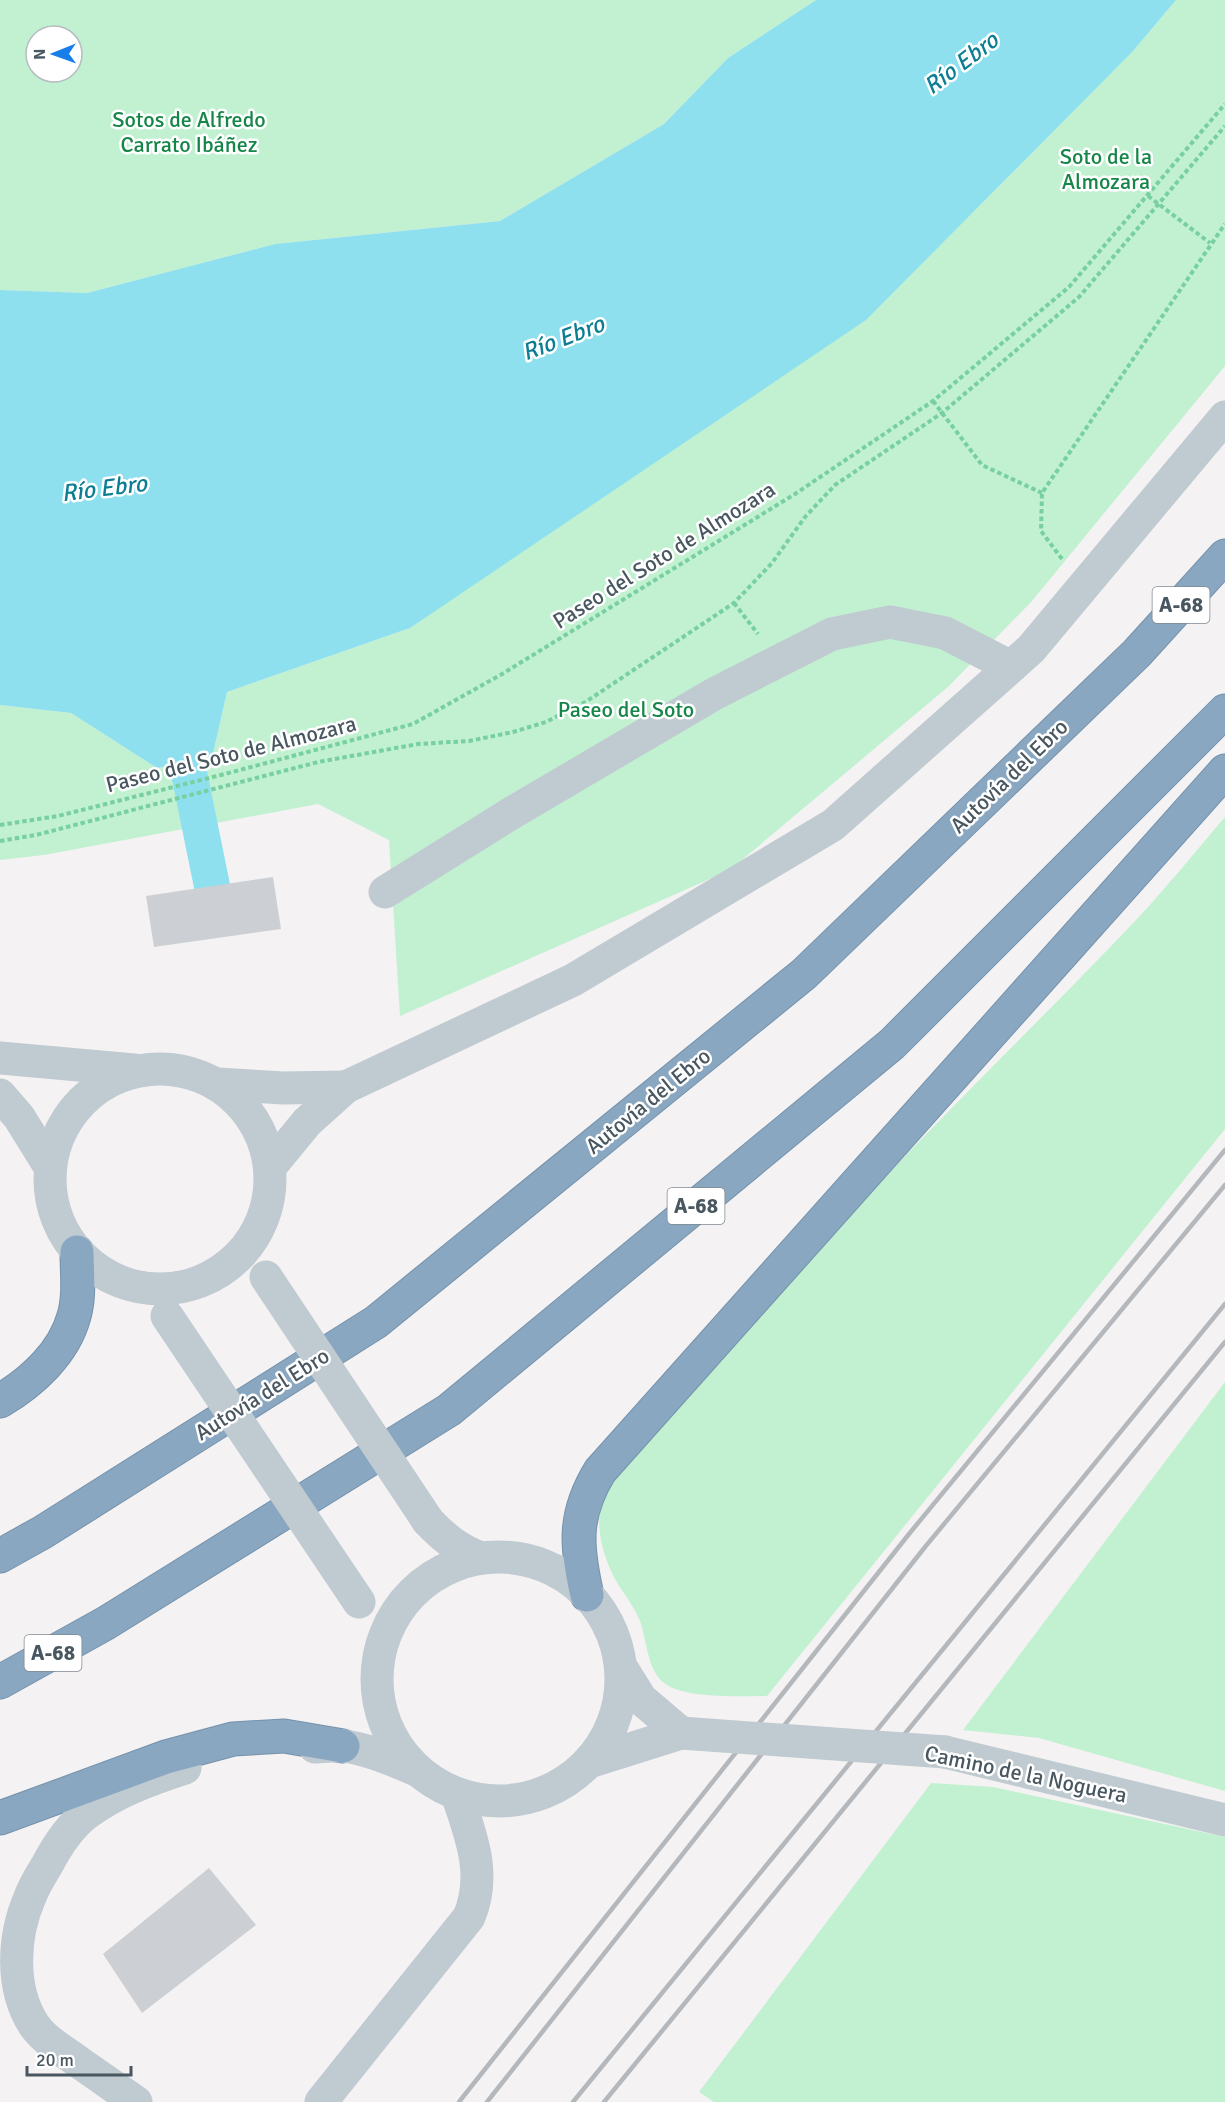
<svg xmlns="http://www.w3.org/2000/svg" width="1225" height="2102" font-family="Signika,sans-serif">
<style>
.green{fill:#c1f1d1;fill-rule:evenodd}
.water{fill:#8ee0ef}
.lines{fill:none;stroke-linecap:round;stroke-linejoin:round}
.canal{stroke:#8ee0ef;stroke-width:36}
.building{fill:#ccd0d4}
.highway-casing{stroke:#7592ad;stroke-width:35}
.path{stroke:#78d0a0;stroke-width:4;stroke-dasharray:4.5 3;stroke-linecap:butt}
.minor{stroke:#c0cad1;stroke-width:33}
.highway{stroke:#8aa7c1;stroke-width:33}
.rail{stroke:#b4b8bc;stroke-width:4.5}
.minor-bridge{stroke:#c0cad1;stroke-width:33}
.labels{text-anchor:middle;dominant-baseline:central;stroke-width:5;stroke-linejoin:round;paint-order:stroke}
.shield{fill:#fff;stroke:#808990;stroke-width:1.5}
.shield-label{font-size:21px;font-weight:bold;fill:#495760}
.park-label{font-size:22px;fill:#168648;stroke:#fff}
.street-label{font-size:22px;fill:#495760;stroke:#fff}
.water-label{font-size:24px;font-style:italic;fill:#0b7e93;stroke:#fff}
</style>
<rect width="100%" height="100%" fill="#f4f2f2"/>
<g class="green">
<path d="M0,0h816l-88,58 -64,66 -164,97 -225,23 -188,49 -87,-3zM36,36h36v36h-36z"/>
<path d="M1176,0h49v366l-193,235 -83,85 -219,184 -330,146 -11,-176 -71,-36 -274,51 -44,5v-155l71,8 86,55 55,-10 15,-66 183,-64 723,-577z"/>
<path d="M1225,817v312l-458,567c-26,0 -83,3 -103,-13 -17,-13 -17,-43 -24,-62 -8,-19 -20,-31 -28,-48 -11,-24 -18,-52 -8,-77 8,-21 25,-32 39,-48 32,-37 65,-74 98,-111 55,-61 110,-123 166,-183 76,-79 154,-155 229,-234 31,-33 60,-69 89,-103z"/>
<path d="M1225,1382v409l-186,-53 -76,-8z"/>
<path d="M931,1783l62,4 232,50v265h-511l-15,-10z"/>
</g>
<path class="water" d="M816,0h360l-43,51 -267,269 -456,308 -183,64 -15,66 -55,10 -86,-55 -71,-8v-415l87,3 188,-49 225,-23 164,-97 64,-66z"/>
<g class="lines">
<path class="canal" d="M187,763l25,123"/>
</g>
<g class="building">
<path d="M273,877l8,52 -127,18 -8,-51z"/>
<path d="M209,1868l47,57 -114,88 -39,-59z"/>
</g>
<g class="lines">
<defs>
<g id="highway">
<path d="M0,1401c32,-19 64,-48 74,-85 6,-20 3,-43 3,-64"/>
<path d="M0,1556l43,-24 333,-210 428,-348 333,-321 88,-97"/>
<path d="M587,1595c-11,-48 -14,-80 13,-124l625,-700"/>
<path d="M0,1682l106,-59 343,-213 443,-366 333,-333"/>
<path d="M0,1818l166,-61 67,-18 51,-3 59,10"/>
</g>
</defs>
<use href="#highway" class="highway-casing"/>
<g class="path">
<path d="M1148,196l62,47"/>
<path d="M933,401l49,64 60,28"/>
<path d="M1062,559l-21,-28 1,-38 183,-269"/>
<path d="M734,603l24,31"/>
<path d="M0,825l58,-9 163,-41 192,-51 89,-50 293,-180 138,-93 136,-114 156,-183"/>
<path d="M0,841l36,-6 282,-73 100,-18 51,-3 44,-9 33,-10 41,-21 147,-98 38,-40 33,-46 30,-32 107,-72 137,-116 146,-171"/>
</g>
<g class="minor">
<path d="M385,892l125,-78 204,-120 118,-60 58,-12 55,11 66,34"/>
<path d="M0,1058l134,12"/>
<circle cx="160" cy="1179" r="110"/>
<path d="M217,1084l66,4 63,-1"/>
<path d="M0,1095l19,22 31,50"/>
<path d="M270,1167l37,-45 39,-35 227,-107 260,-155 198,-176 194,-232"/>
<path d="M428,1521c16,17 31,29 53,37"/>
<circle cx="499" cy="1679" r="122"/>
<path d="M621,1667l20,32 40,34"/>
<path d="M315,1747c10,0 20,-2 29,-1 24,3 50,14 72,24"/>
<path d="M945,1752l280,68"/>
<path d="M589,1762l92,-29"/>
<path d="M136,2102c-19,-13 -37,-26 -56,-39 -16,-12 -35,-22 -46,-38 -24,-37 -21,-89 -4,-128 4,-11 11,-22 17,-32 10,-19 22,-38 39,-51 29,-22 65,-35 99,-46"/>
<path d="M321,2102l148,-185c18,-43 2,-81 -12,-123"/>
</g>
<use href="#highway" class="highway"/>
<g class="rail">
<path d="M459,2102l450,-568 316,-384"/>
<path d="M487,2102l438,-555 300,-362"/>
<path d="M573,2102l652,-798"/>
<path d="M604,2102l621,-760"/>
</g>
<g class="minor-bridge">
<path d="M266,1277l162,244"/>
<path d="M167,1316l192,286"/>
<path d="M681,1733l264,19"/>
</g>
</g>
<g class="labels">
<g class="shield">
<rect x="1152.5" y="587" width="57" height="36" rx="4.5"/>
<rect x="667.5" y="1188" width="57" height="36" rx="4.5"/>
<rect x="24.5" y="1635" width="57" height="36" rx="4.5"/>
</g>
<g class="shield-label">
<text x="1181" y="605">A-68</text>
<text x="696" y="1206">A-68</text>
<text x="53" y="1653">A-68</text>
</g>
<g class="park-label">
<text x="189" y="119">Sotos de Alfredo<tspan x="189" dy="25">Carrato Ibáñez</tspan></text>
<text x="1106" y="156">Soto de la<tspan x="1106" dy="25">Almozara</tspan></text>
<text x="626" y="709">Paseo del Soto</text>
</g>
<g class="street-label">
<text transform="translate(664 555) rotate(-32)">Paseo del Soto de Almozara</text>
<text transform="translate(231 754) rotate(-14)">Paseo del Soto de Almozara</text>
<text transform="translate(1009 776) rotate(-44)">Autovía del Ebro</text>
<text transform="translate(648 1101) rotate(-39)">Autovía del Ebro</text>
<text transform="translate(262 1394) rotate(-32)">Autovía del Ebro</text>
<text transform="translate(1026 1774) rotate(12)">Camino de la Noguera</text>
</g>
<g class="water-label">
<text transform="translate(961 63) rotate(-37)">Río Ebro</text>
<text transform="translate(563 338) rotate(-21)">Río Ebro</text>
<text transform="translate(104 488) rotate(-7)">Río Ebro</text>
</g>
</g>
<g transform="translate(54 54) rotate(269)"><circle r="28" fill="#ffffff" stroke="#b6bcbf" stroke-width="1.5"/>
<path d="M0-4.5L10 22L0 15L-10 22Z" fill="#177eea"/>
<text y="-9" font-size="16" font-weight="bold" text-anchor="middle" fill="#495760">N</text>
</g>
<path d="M27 2066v9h104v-9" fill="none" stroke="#495760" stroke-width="3"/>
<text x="36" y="2066" font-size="18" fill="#495760" stroke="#ffffff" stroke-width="4.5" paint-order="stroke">20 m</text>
</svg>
